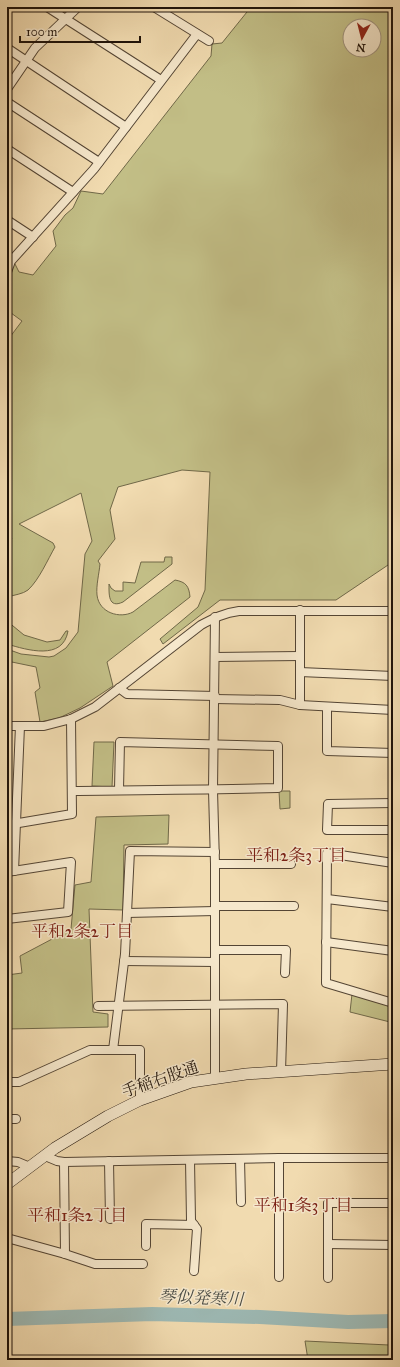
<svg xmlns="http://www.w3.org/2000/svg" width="400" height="1367" font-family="'IM FELL Great Primer','Noto Serif JP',serif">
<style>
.green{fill:#c2be86;stroke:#706848;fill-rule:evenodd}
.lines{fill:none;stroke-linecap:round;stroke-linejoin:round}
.river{stroke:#9db9b4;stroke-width:14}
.street-casing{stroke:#544534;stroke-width:10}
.secondary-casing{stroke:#1f130a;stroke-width:12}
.street{stroke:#f6e8cc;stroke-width:8}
.secondary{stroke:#f6e8cc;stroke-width:11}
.labels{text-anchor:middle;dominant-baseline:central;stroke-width:3;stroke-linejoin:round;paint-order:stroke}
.street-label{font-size:16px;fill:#1f130a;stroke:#f6e8cc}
.neighbourhood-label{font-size:17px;fill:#7a1f14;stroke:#f6e8cc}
.water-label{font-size:17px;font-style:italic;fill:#4b4d46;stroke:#f6e8cc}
</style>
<rect width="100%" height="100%" fill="#f1dbb0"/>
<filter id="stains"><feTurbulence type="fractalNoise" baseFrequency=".005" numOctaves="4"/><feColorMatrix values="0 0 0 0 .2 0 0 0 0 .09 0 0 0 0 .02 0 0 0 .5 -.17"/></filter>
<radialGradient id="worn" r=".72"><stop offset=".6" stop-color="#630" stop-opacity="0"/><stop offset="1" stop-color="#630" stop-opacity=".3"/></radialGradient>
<g class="green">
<path d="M251,7h142v542l-2,14 -55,37h-116l-57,44 -3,-5 38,-32 7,-17 5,-118 -28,-2 -64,17 -8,23 5,29 -17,22 2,3c-1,10 -4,22 -3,31 2,18 23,24 36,17l42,-32c11,2 14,6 15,17l-83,65 6,24 -33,22 -21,10 -19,4 -5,-30 5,-4 -4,-21 -29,-6v-12l14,5 28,3 5,-1 12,-8 12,-16 7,-78 7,-13 -11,-48 -62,31 34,19 2,4c-7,12 -16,33 -27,43 -5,4 -14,5 -21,7v-52l5,-7 -5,-4v-198l3,1 12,-16 -15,-11v-31l7,-17 5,10 14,3 23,-29 -3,-15 12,-16 8,-7 8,-17 22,3 108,-138 1,-12 10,-1zM350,26h24v24h-24z"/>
<path d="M165,557h7v7l-49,38c-15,7 -14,-8 -14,-18l2,4 4,3h8v-9l12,1 6,-21h23z"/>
<path d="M7,621l17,14 23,7 13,-2 6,-9h2c-5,30 -41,19 -61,13z"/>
<path d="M94,742h20l-2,45 -20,-1z"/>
<path d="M279,791h11v17l-10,1z"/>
<path d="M169,815l-1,29 -44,1 -1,65 -34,-1 4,103 15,2v13l-101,2v-54l15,-2 -2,-17 51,-27 4,-44 16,-3 5,-65z"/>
<path d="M352,994l38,11v17l-40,-10z"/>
<path d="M305,1341l84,4 4,-1v16h-85z"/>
</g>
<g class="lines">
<path class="river" d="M7,1319l145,-5 108,3 88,5 45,-1"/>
<defs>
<g id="street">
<path d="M47,7l114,73"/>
<path d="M154,7l55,34"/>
<path d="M7,48l119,79"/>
<path d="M7,89l28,-41 43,-41"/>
<path d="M7,102l92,60"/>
<path d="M7,149l66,43"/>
<path d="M7,220l26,17"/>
<path d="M7,272l4,-11 83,-92 103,-135"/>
<path d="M215,617l-2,173 2,74v215"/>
<path d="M215,657l85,-1"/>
<path d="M300,672l93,4"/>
<path d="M119,688l8,6 88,2"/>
<path d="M215,699l65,1 20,5 93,5"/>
<path d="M300,705v-95"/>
<path d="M327,707v44l66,2"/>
<path d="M7,726h37l27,-7 24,-12 106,-82c13,-7 23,-12 38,-14h154"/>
<path d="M72,791c69,-1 137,-1 206,-3v-42l-158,-4 -1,48"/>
<path d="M393,803l-65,1 -1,26h66"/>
<path d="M7,825l65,-11 -1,-95"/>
<path d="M393,863l-66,-10 -1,130 67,20"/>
<path d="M215,864h76"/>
<path d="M14,871l6,-145"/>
<path d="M7,872l64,-10 -3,50 -61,7"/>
<path d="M327,899l66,8"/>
<path d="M215,906h79"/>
<path d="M127,913l88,-2"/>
<path d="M326,942l67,9"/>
<path d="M215,950h71l-1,23"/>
<path d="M124,961l91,1"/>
<path d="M98,1006l185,-2 -2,68"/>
<path d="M113,1050l12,-96 5,-103 85,1"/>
<path d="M7,1082h12l71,-32h50v50"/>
<path d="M7,1119h9"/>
<path d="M45,1156l12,5 7,1 215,-4h114"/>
<path d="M240,1159l1,43"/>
<path d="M190,1160l1,61 6,8 -3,42"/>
<path d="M7,1161l11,1 12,5"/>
<path d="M109,1161l1,58"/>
<path d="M64,1162l1,92"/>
<path d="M7,1238l58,16 30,10h48"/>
<path d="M328,1244l65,1"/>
<path d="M146,1246v-22l48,1"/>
<path d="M279,1277v-119"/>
<path d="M328,1278v-75h65"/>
</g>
<path id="secondary" d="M7,1184l48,-36 53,-32 32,-16 51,-18 55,-8 147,-10"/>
</defs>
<use href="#street" class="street-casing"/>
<use href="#secondary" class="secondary-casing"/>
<use href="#street" class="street"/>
<use href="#secondary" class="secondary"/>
</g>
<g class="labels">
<g class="street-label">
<text transform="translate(160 1079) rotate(-19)">手稲右股通</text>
</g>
<g class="neighbourhood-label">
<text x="296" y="855">平和2条3丁目</text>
<text x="82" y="931">平和2条2丁目</text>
<text x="303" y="1205">平和1条3丁目</text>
<text x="77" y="1215">平和1条2丁目</text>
</g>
<g class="water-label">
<text transform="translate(201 1298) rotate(2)">琴似発寒川</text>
</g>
</g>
<rect width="400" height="1367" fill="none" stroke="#f1dbb0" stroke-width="24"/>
<rect x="8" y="8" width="384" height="1351" fill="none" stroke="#1f130a" stroke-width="2"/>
<rect x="12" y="12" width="376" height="1343" fill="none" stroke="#1f130a"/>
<g transform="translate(362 38) rotate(187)"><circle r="19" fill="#f6e8cc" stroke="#a0937e"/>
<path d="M0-3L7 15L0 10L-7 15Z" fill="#8f2418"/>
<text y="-6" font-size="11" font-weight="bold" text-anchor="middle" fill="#1f130a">N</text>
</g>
<path d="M20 36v6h120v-6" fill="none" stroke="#1f130a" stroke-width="2"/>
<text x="26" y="36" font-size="12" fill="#1f130a" stroke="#f6e8cc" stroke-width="3" paint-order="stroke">100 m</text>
<rect width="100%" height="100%" filter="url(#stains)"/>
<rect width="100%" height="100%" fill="url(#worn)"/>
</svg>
